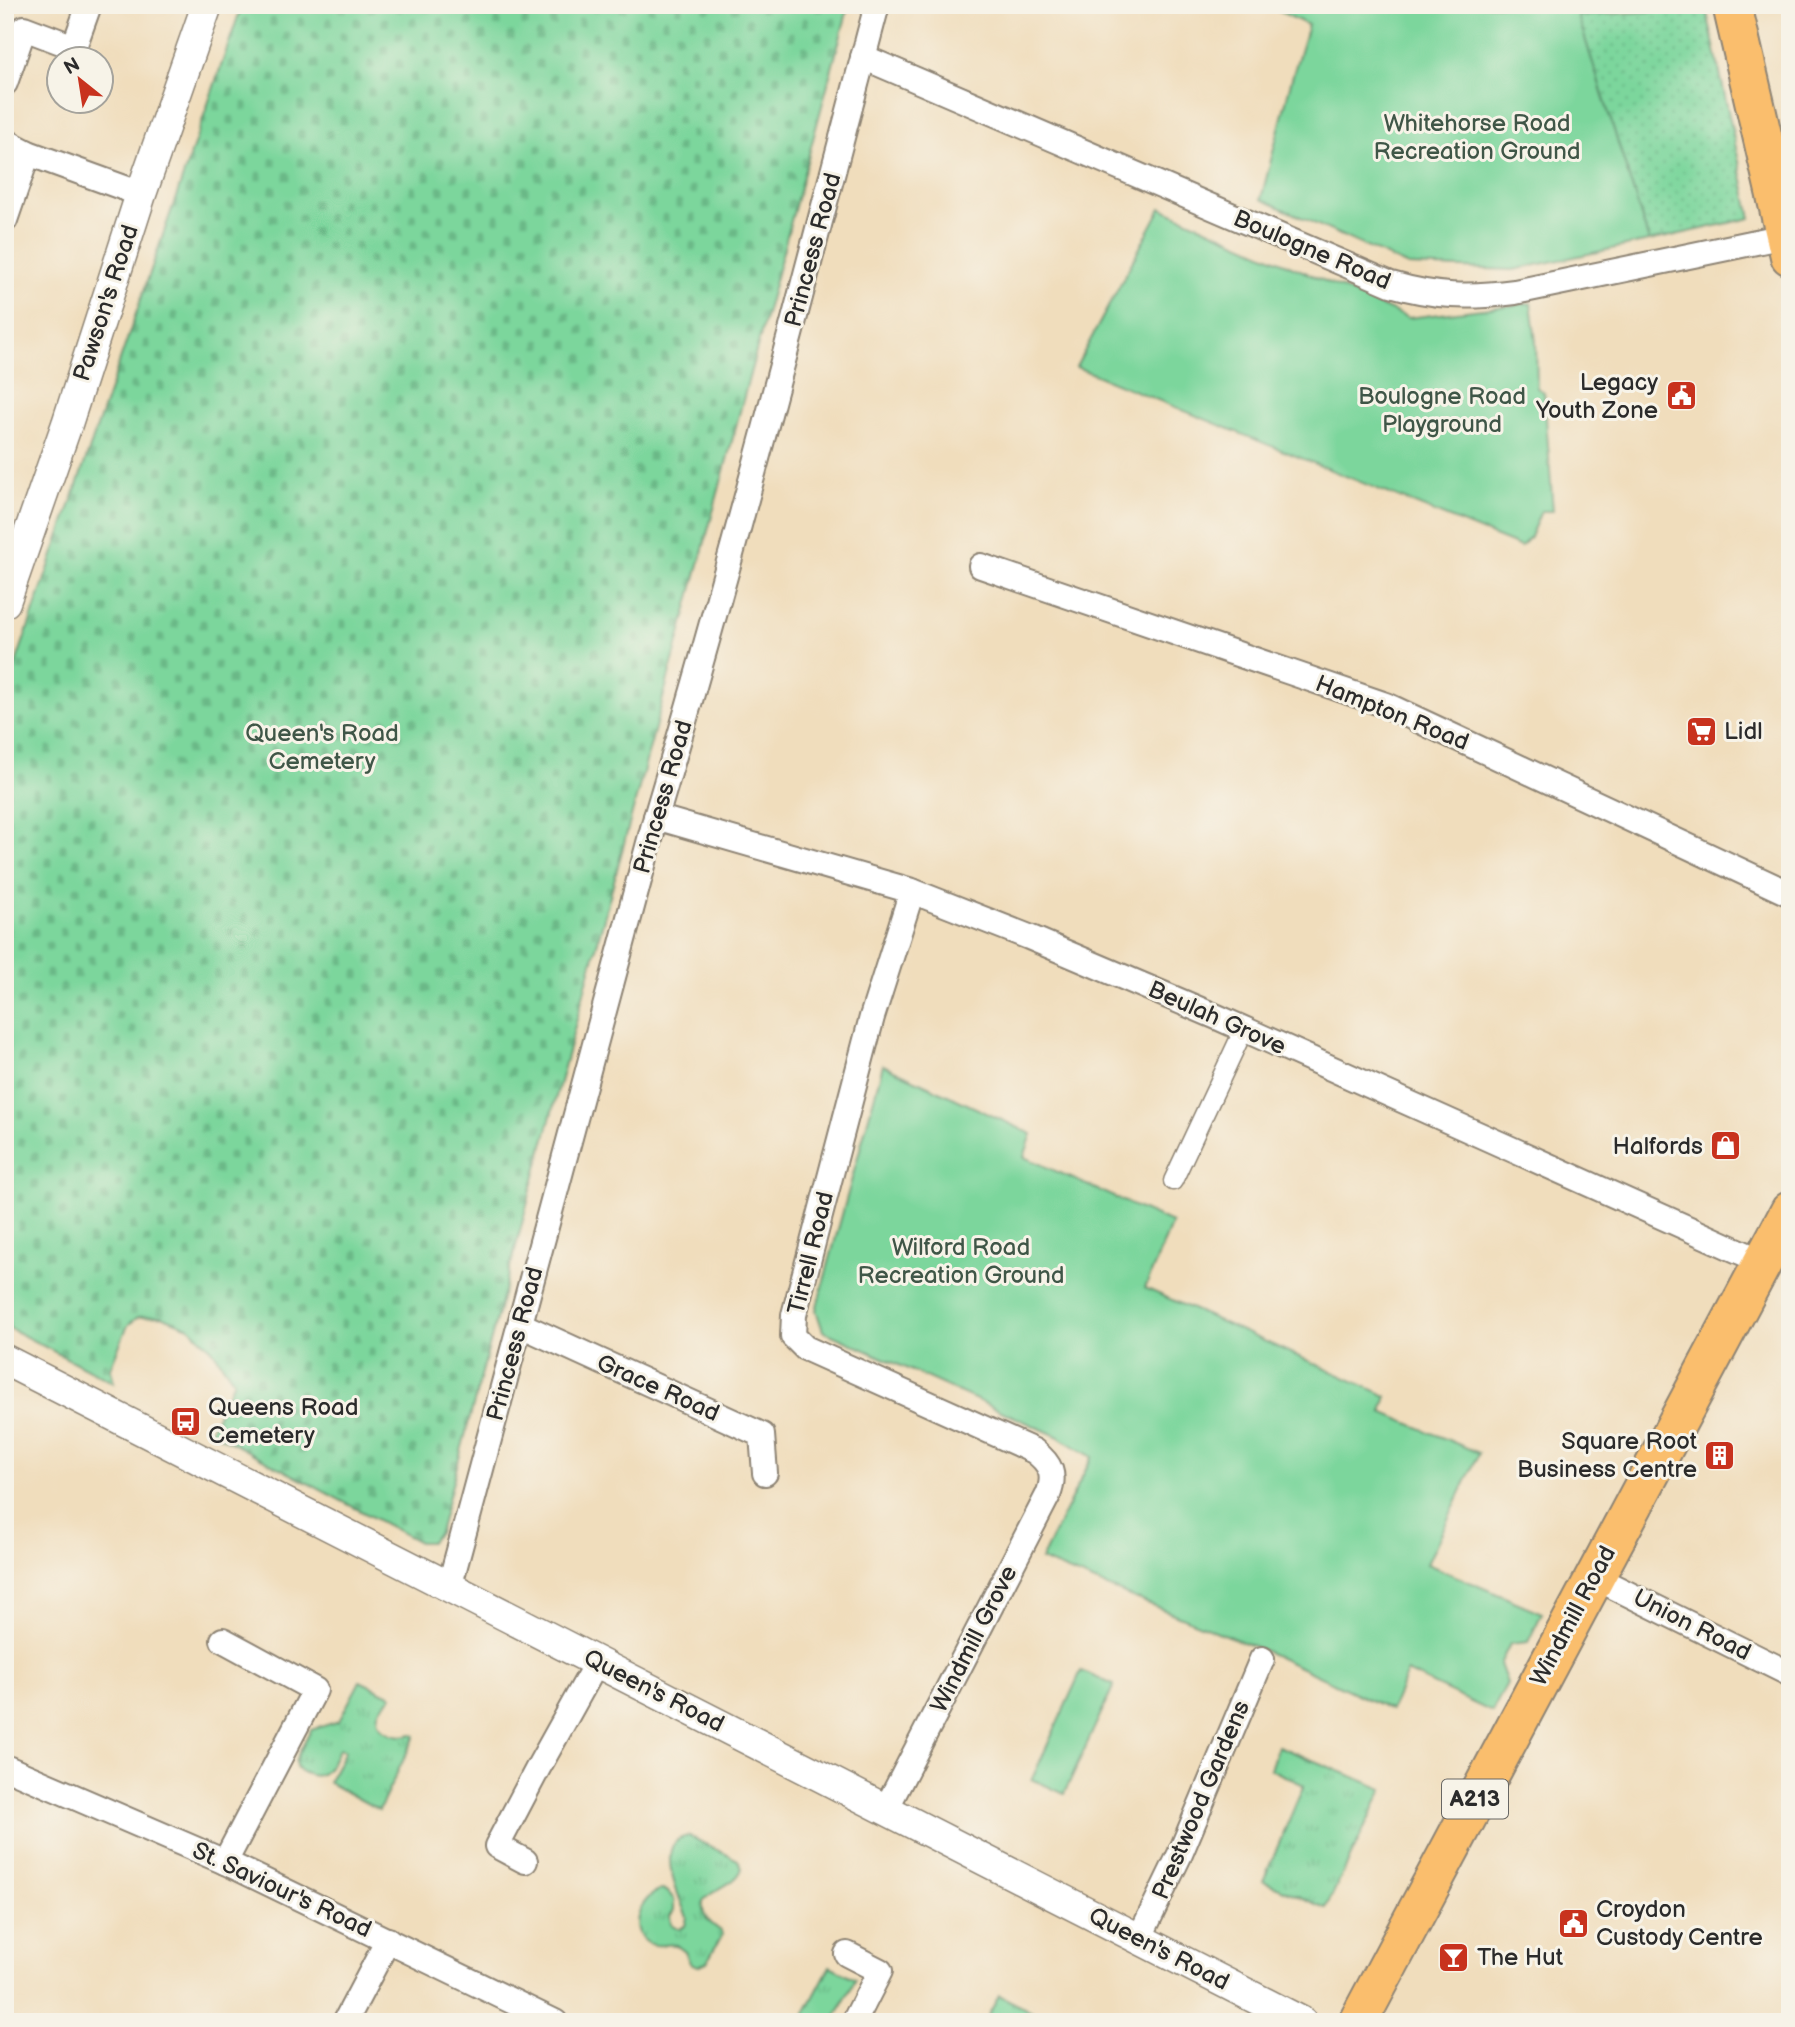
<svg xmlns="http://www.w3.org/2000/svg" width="1795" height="2027" font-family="'Balsamiq Sans',sans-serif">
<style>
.grass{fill:url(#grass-tufts);stroke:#538064;stroke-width:2}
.cemetery{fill:url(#cemetery-stones);stroke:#538064;stroke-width:2}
.park{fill:#7bd69c;stroke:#538064;stroke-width:2}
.garden{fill:url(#garden-dots);stroke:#538064;stroke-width:2}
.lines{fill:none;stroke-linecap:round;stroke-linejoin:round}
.pedestrian-casing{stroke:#8e8474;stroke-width:21}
.minor-casing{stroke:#8e8474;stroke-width:28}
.tertiary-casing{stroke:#8e8474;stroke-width:33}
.primary-casing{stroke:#8e8474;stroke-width:42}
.pedestrian{stroke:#fff;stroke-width:18}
.minor{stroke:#fff;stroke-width:24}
.tertiary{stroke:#fff;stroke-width:30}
.primary{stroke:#fabe6d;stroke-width:38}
.labels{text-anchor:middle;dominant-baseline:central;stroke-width:6;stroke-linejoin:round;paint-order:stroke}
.shield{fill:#f7f3e8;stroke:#686764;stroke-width:2}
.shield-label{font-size:23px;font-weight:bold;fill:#2b2b2b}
.park-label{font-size:24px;fill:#3f5647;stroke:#f7f3e8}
.street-label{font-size:24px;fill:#2b2b2b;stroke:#f7f3e8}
.poi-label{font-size:24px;fill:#2b2b2b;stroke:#f7f3e8;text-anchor:start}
</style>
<defs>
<pattern id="grass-tufts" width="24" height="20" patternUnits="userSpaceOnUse" patternTransform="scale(1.75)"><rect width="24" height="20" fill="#7bd69c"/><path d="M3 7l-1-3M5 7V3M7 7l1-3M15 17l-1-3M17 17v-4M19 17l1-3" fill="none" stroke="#6ab887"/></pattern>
<pattern id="cemetery-stones" width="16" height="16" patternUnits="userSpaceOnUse" patternTransform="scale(1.75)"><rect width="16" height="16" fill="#7bd69c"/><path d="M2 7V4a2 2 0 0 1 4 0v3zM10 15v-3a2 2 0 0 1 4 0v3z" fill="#6ab887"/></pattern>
<pattern id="garden-dots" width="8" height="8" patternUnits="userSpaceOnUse" patternTransform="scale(1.75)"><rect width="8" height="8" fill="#7bd69c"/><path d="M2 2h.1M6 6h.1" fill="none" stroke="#6ab887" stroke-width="1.8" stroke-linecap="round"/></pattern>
</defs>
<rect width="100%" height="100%" fill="#f7f3e8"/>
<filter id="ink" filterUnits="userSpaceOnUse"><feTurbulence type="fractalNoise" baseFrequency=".0143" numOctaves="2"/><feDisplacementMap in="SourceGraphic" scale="14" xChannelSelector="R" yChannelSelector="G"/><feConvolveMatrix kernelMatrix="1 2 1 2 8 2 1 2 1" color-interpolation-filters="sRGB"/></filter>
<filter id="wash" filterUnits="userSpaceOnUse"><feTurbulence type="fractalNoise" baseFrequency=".00686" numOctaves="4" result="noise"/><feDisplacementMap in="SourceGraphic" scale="28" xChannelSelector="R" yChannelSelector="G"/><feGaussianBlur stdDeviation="1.57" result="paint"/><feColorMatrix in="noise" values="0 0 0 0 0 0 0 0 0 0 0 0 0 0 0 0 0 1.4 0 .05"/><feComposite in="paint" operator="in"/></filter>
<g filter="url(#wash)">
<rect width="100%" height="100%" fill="#f0ddbc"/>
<g class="grass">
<path d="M360,1681l32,15c-3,5 -9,8 -11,13 -11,20 14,31 31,25l3,2 -36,74 -51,-28 17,-31 -5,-3c-11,15 -12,35 -36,25 -7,-3 -8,-5 -9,-12l16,-31 28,-9z"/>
<path d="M1278,1746l105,43 -57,119 -63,-27 41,-96 -34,-16z"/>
<path d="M689,1836l49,24 4,8c-5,17 -29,20 -39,33 -2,16 7,22 18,30l1,4 -15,27 -9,4 -8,-3 -5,-11 -9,-7c-9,-2 -20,3 -28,-2 -22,-13 -7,-47 13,-53l6,1 7,8v11l-4,6 1,8 8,5 6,-3 2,-9c-8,-20 -35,-77 2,-81z"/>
<path d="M830,1966l26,13 -23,43h-22l-8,-5z"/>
<path d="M999,1995l50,26v1h-64z"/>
</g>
<path class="cemetery" d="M242,5h607l-410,1528 -9,9h-11l-209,-111 24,-50 -22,-32 -23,-22 -28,-11 -23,1 -10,8 -18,43 4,15 -109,-57v-631z"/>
<g class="park">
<path d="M1266,5h310l73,236 -136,29 -105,-4 -147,-67 31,-121 16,-53z"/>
<path d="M1161,208l247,110 123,-15 5,39 1,46 7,4 9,119h-12l-11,26 -9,10 -445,-180z"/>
<path d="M883,1065l149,69 -8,23 148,66 -27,65 242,108 -5,16 97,41 -52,111 115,49 -14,29 -18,2 -10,20 7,19 -15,29 -85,-40 -16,38 -124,-58 -226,-92 51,-103 -33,-20 -236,-106 -7,-21z"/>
<path d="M1081,1671l33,14 -50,109 -32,-15z"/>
</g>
<path class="garden" d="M1706,8l45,210 -102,23 -71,-225z"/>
</g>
<g filter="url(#ink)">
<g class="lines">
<defs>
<path id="pedestrian" d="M1173,1181l71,-152"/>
<g id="minor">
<path d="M863,57l528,227c44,13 78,14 124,8l270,-56"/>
<path d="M5,83l19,-55 50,19 15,-42"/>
<path d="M5,141l23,12 113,41"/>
<path d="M5,220l23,-67"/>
<path d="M981,566l405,139 404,189"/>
<path d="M656,817l256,74 117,46 188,80 546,245"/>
<path d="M521,1325l241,110 3,38"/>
<path d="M1594,1577l196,97"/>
<path d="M449,1588l207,-771c80,-268 149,-541 221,-812"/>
<path d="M223,1640l92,50 -90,172"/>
<path d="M5,1767l220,95 330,160"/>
<path d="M886,1809l162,-314c8,-20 3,-31 -14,-44l-229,-103 -12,-12 1,-21 78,-298 40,-126"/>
<path d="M525,1861l-28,-15 41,-78 59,-106"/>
<path d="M1139,1939l41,-85 82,-195"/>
<path d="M847,1954l33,17 -26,51"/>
<path d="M345,2022l43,-82"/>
</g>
<g id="tertiary">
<path d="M5,602l62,-178 74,-230 66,-189"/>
<path d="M5,1360l1297,662"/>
</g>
<g id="primary">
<path d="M1732,5l58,251"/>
<path d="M1358,2022l432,-811"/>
</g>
</defs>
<use href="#pedestrian" class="pedestrian-casing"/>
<use href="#minor" class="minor-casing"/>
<use href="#tertiary" class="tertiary-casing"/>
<use href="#primary" class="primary-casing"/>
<use href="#pedestrian" class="pedestrian"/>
<use href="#minor" class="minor"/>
<use href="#tertiary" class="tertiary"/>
<use href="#primary" class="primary"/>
</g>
</g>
<defs>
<symbol id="civic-square" viewBox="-11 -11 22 22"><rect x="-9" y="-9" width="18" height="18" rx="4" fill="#c8321e" stroke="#f7f3e8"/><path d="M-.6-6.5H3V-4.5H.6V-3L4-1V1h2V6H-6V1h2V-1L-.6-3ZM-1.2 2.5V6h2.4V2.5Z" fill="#fff"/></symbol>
<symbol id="supermarket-square" viewBox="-11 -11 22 22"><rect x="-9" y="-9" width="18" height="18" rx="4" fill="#c8321e" stroke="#f7f3e8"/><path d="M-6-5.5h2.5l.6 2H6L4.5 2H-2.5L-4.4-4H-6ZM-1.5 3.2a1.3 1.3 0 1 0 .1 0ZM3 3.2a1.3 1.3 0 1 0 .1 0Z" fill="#fff"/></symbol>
<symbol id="shop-square" viewBox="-11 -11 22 22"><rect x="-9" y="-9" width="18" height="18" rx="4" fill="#c8321e" stroke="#f7f3e8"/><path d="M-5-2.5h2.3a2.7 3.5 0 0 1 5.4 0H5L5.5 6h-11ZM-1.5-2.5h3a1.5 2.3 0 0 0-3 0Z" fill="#fff"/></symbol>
<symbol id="bus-square" viewBox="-11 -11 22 22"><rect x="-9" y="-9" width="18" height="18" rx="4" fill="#c8321e" stroke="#f7f3e8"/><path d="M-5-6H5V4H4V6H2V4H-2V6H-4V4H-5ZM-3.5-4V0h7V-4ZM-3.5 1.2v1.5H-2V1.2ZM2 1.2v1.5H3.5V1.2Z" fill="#fff"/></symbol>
<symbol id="building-square" viewBox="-11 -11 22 22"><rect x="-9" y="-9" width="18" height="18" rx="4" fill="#c8321e" stroke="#f7f3e8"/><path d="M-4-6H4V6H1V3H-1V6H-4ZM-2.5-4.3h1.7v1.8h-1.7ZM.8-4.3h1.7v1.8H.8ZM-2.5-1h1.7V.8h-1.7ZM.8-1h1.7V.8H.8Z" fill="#fff"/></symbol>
<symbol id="bar-square" viewBox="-11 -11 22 22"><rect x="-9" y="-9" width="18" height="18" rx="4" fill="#c8321e" stroke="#f7f3e8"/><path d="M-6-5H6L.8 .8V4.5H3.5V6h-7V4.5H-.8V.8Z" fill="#fff"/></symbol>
</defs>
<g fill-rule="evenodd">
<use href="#civic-square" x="1664" y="378" width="35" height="35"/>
<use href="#supermarket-square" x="1684" y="714" width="35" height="35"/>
<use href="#shop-square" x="1708" y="1128" width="35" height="35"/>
<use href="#bus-square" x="168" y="1404" width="35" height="35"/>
<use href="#building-square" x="1702" y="1438" width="35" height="35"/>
<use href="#civic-square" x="1556" y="1906" width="35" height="35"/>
<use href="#bar-square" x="1436" y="1940" width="35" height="35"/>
</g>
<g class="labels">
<rect class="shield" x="1442" y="1779.5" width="66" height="39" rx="5"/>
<g class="shield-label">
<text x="1475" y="1799">A213</text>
</g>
<g class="park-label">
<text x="1477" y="123">Whitehorse Road<tspan x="1477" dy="28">Recreation Ground</tspan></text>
<text x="1442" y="396">Boulogne Road<tspan x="1442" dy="28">Playground</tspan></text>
<text x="322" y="733">Queen's Road<tspan x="322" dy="28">Cemetery</tspan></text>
<text x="961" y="1247">Wilford Road<tspan x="961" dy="28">Recreation Ground</tspan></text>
</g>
<g class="street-label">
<text transform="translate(813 250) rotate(-75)">Princess Road</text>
<text transform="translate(1312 250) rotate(23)">Boulogne Road</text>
<text transform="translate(106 303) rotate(-72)">Pawson's Road</text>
<text transform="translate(1392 713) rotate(22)">Hampton Road</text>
<text transform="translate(663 797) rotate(-74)">Princess Road</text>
<text transform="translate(1217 1018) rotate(24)">Beulah Grove</text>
<text transform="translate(811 1253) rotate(-76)">Tirrell Road</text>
<text transform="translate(515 1344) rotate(-75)">Princess Road</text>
<text transform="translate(658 1388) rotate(24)">Grace Road</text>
<text transform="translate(1573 1616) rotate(-62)">Windmill Road</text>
<text transform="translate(1692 1625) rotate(27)">Union Road</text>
<text transform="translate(974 1639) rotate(-63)">Windmill Grove</text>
<text transform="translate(654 1691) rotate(27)">Queen's Road</text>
<text transform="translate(1201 1800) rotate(-67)">Prestwood Gardens</text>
<text transform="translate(282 1890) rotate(25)">St. Saviour's Road</text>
<text transform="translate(1159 1949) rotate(27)">Queen's Road</text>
</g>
<g class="poi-label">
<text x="1658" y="382" text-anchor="end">Legacy<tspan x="1658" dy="28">Youth Zone</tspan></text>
<text x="1724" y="731">Lidl</text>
<text x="1703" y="1146" text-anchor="end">Halfords</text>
<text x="208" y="1407">Queens Road<tspan x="208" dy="28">Cemetery</tspan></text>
<text x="1697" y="1441" text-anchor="end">Square Root<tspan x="1697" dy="28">Business Centre</tspan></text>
<text x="1596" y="1909">Croydon<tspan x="1596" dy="28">Custody Centre</tspan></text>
<text x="1477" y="1957">The Hut</text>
</g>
</g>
<rect width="1795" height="2027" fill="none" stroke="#f7f3e8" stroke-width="28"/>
<g transform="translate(80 80) rotate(330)"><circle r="33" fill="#f7f3e8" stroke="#a5a39c" stroke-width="2"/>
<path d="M0-5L12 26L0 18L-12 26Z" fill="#c8321e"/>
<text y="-10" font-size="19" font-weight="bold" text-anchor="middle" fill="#2b2b2b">N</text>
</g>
</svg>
